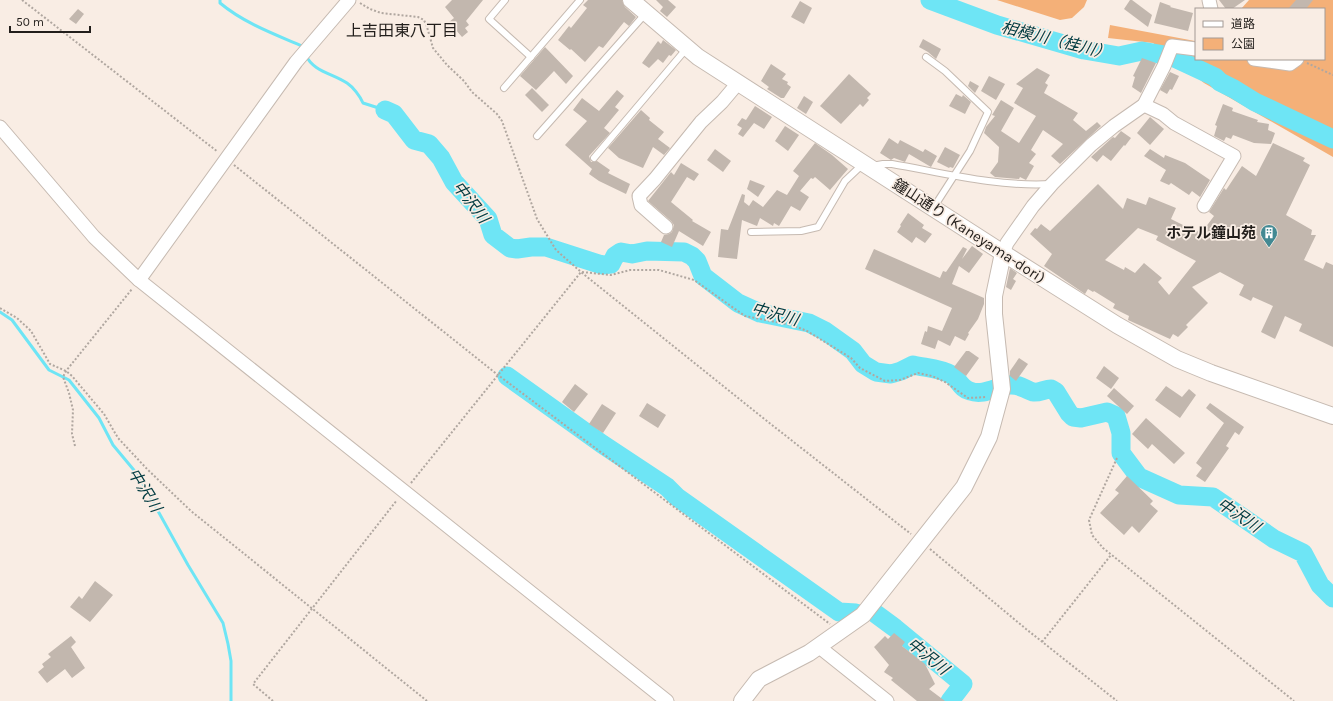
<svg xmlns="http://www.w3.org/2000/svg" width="1333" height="701" font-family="Karla,'Noto Sans JP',sans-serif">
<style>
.green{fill:#f4b078}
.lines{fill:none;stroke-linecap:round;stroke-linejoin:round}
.stream{stroke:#6ee5f5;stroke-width:3}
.river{stroke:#6ee5f5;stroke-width:19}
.building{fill:#c2b7ae;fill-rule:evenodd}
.service-casing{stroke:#c6bab1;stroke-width:8}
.minor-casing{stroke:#c6bab1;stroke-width:15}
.tertiary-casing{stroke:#c6bab1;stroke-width:18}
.path{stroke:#b0a7a0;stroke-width:2;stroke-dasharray:2 2;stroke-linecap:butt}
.service{stroke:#fff;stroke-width:6}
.minor{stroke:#fff;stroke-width:13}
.tertiary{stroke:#fff;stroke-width:16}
.labels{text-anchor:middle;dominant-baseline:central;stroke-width:3.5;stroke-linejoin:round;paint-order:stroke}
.street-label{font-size:15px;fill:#221e1b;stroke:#f9ede4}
.poi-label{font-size:15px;font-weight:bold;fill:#221e1b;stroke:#f9ede4;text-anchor:end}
.neighbourhood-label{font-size:16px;fill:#221e1b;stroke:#f9ede4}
.water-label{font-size:16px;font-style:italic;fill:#003b41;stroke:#f9ede4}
</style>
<rect width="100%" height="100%" fill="#f9ede4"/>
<g class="green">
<path d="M997,0h90l-3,7 -12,11 -12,2z"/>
<path d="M1249,0h84v157l-129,-74 -51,-40 -45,-5 2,-13 85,16 1,-1v19h128v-50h-83z"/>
</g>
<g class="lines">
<g class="stream">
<path d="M220,0v3c24,20 54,31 82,43l1,2"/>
<path d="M306,55c6,16 28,19 41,28 6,4 13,13 16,20l22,7"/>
<path d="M0,312l12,8 37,50 20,10 30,38 14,27 25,30 50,90 35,58 5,21 3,17v40"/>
</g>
<g class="river">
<path d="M930,0l67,25 87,25 35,6 23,-5 28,5 45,21 5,5 14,7 21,13 78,37"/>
<path d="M385,110l9,4 20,26 15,4 12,14 13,24 34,37 5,16 17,13 7,1 14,-2h15l56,18 9,-1 4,-8 6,-4 11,2 15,-3 37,1 8,4 5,5 6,15 35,27 22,10 49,10 16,8 28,20 10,13 13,8 15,2 10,-3 12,-6c13,3 27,3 39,10 7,5 9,14 18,16 13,5 26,-4 39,-6 11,-1 15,4 24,7 6,1 12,-3 18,-3l5,3 13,21 4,4 8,1 26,-6 9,4 5,17v20l18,24 40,18 34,2 61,42 29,14 17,32 13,13"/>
<path d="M507,376l95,68 65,43 10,10 162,115 17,1"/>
<path d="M876,614l19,14 68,56 -13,17"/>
</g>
</g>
<g class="building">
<path d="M452,0h31l-17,21 3,4 -4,3 3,4 -6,5 -13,-15 5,-4 -9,-11z"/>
<path d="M588,0h34l3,7 11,10 -7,9 -5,-4 -21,26 -4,-2 -14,16 -14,-13 -1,1 -12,-10 11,-14 2,2 16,-20 -4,-3z"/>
<path d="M656,0h12l8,7 -9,10 -7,-6 3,-4z"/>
<path d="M1130,0h2l20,15 -4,12 -24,-18z"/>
<path d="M1219,0h26l-13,9h-6z"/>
<path d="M1296,0h17l-7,9h-18z"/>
<path d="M800,1l12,7 -8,16 -13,-7z"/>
<path d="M1160,2l11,4 -1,1 23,6 -5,18 -34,-8z"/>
<path d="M78,9l6,5 -8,10 -7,-5z"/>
<path d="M923,39l18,10 -5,10 -8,-7 -9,-5z"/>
<path d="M663,40l13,10 -5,6 -2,-1 -6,8 -5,-4 -9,9 -7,-5 16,-22 3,3z"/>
<path d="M545,47l28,29 -7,8 -12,-13 -18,19 -16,-14z"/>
<path d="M1142,58l14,5 -15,30 -9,-6 3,-10 -2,-1z"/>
<path d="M771,64l15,10 -4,5 6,3 -1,2 4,3 -7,11h-3l-14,-9 2,-2 -8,-6z"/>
<path d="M1037,68l13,7 -5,8 3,2 -4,8 34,20 -5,7 13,11 10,-8 1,-1 4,4 -41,38 -9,-8 12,-12 -20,-14 -12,20 5,4 -7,9 5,3 -8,14 -6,-3 -1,2 -24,-2 -5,-4 8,-11 1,-15 -15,-14 2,-6 9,-11 -3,-1 9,-15 13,8 -13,23 18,12 17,-27 -22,-13 9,-15 -7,-4z"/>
<path d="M1170,72l9,4 -7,14 -2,-1 -3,5 -7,-4z"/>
<path d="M849,74l22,20 -4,4 2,2 -6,7 -3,-3 -19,20 -21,-18z"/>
<path d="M989,76l16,8 -9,16 -15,-9z"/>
<path d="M970,81l9,5 -4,7 -7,-7z"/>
<path d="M532,88l17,17 -7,7 -17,-17z"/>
<path d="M617,90l7,6 -9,11 4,3 -15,18 6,5 -21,23 2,6 6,-1 13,9 -2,3 22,11 -4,10 -27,-13 -10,-7 3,-5 -27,-24 22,-24 -14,-11 9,-12 17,13z"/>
<path d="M956,94l6,3 1,-2 8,7 -6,12 -16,-8z"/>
<path d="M804,96l9,6 -7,12 -9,-6z"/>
<path d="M1223,104l10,4 -1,3 26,9 -1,2 12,2 -1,6 7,3 -4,11 -17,-1 -21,-8 -2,4 -5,-2 -2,4 -10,-5 3,-10 -2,-1z"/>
<path d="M755,106l17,11 -8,12 -10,-6 -11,14 -5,-3 4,-6 -5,-3 5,-7 4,2z"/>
<path d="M641,110l9,8 -1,2 15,12 -6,7 12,9 -6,7 -11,-8 -10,21 -24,-10 -11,-10z"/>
<path d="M1150,117l14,12 -14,16 -13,-12z"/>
<path d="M785,126l14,9 -11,16 -13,-10z"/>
<path d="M1121,131l10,7 -6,8 -1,-1 -13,16 -8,-6 -6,7 -6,-5 22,-20 2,1z"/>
<path d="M889,138l9,6 2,-4 23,12 2,-3 12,7 -6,11 -22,-13 -4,8 -11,-4 -3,2 -11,-7z"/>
<path d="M815,143l17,12 16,14 -18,21 -15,-13 -2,2 -2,-1 -11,13 9,6 -9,14 -9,-5 -12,20 -5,-3 -1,3 -13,-8 -3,8 -15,-6 -5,39 -19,-2 3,-28 7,1 14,-36 3,1 -1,7 5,4 4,-6 10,7 14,-17 10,5 12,-19 -6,-5z"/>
<path d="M1273,143l32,15 -2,3 7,4 -24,50 26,15 -1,5h5l-12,25 19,9 3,-7 7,3v82l-34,-16 3,-7 -17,-8 -10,23 -14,-7 12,-26 -20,-9 -2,4 -12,-6 5,-10 -24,-13 -28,15 16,16 -22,22 2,2 -10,10 -5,-3 -3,5 -42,-19 1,-4 -16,-8 2,-4 -21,-13 -1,1 -5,-3 -3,5 -41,-28 8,-12 -22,-20 5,-6 2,1 4,-5 9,7 48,-47 25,25 4,-11 19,7 3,-8 27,11 -5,11 26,13 4,-6 4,2 9,-12 -5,-4 15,-24 2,2 16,-24 14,10zM1138,228l20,8 -2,4 40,21 -27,34 -11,-13 4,-4 -18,-15 -9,10 -10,-6 -1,3 -19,-10z"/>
<path d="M945,147l15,8 -7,13 -3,-1 -1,1 -12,-6z"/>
<path d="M715,149l16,12 -8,11 -16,-12z"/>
<path d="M1150,149l14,9 1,-3 20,8 25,17 -10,17 -8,-6 -3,4 -18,-12 -2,2 -9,-4 6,-11 -22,-14z"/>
<path d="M681,163l18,11 -5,7 -7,-4 -16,25 22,18 -1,1 19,11 -8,14 -24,-15 -7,16 -11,-5 3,-7 5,-1 3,-2 2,-7 -3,-4 -23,-20 23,-29 3,3z"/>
<path d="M750,180l15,6 -7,11 -11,-8z"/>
<path d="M908,213l16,12 -2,3 10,6 -7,9 -9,-6 -4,6 -15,-11 4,-6 -1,-1z"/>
<path d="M972,246l11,8 -14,19 -10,-7 -7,18 32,14v6l-6,15 -10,14 1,1 -4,7 -10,-5 -5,10 -12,-6 -3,9 -14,-5 4,-13 2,1 1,-6 14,5 10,-23 -87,-39 9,-20 66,29 3,-7 3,1 17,-25 4,2 -5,10z"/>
<path d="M1010,268l7,5 -4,6 3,2 -5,9 -5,-3z"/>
<path d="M966,351h3l10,7 -13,18 -12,-9z"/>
<path d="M1019,358l9,6 -12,17 -6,-5v-5z"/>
<path d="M1104,366l15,12 -8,11 -15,-11z"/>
<path d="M575,384l13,10 -14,18 -12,-10z"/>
<path d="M1166,386l16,11 7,-8 7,6 -16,23 -25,-18z"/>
<path d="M1114,388l20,18 -7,8 -20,-18z"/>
<path d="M647,403l19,12 -8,13 -19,-12z"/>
<path d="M1210,403l34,24 -5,8 -4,-3 -9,14 3,2 -24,34 -9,-6 6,-8 -6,-5 28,-40 -18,-15z"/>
<path d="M602,404l14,9 -13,20 -14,-9z"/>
<path d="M1146,418l39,35 -11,11 -22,-20 -4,5 -16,-15z"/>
<path d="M1127,476l26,25 -3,3 8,7 -19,22 -7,-7 -8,9 -24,-22 19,-20 -4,-3z"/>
<path d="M95,581l18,14 -23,27 -20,-15 9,-11 3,3z"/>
<path d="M894,633l11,9 -3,4 23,18 10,20 -6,5 16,12h-28l-26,-21 2,-2 -9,-6 5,-7 -15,-18 11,-11 3,3z"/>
<path d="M71,636l5,6 -5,5 14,21 -13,10 -7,-9 -18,14 -9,-11 6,-5 -2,-3 9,-7 -3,-3z"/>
</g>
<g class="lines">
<defs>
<g id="service">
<path d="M505,0l-16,19 42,38"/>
<path d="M926,57l19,14 43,41 -18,39 -36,56"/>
<path d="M504,88l76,-88"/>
<path d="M537,136l109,-123"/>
<path d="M594,158l93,-110"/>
<path d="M872,166l11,-2h9c52,9 105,23 159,20"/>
<path d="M751,232l50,-1 17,-4 27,-46 18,-17"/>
</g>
<g id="minor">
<path d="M1209,0l2,9"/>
<path d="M1254,59l36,5 7,-5"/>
<path d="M1144,105l19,9 11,9 60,33 -30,50"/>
<path d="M0,127l94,110 45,43 528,421"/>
<path d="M666,227l-25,-22 -2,-9 16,-17 46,-57 21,-20 16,-19"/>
<path d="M1003,253l4,-10 26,-37 19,-22 39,-39 23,-19 30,-21 20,-39 8,-20 24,3"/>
<path d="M139,280l157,-218 53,-62"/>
<path d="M818,646l69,55"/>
</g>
<g id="tertiary">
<path d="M631,0l67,57 305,196 114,72 60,34 34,14 122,43"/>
<path d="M742,701l17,-22 50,-26 54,-38 101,-128 25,-50 13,-48 -8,-75v-18l9,-43"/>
</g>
</defs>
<use href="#service" class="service-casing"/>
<use href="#minor" class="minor-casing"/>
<use href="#tertiary" class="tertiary-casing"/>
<g class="path">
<path d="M22,0l196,152"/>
<path d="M360,3l10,6 11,4 37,4 6,3 3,7 6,21 14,17 17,16 8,11 25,22 5,7 35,98 19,31 25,22 177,142 153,120"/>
<path d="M1307,63l26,12"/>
<path d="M234,165l264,210 332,249"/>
<path d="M582,272l29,3 19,-5h29l35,10 51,36 47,9 15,6 44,27 9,10 25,13 15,-1 18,-7 14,3 13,6 23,16 19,-1"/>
<path d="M0,308l17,10 14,13 19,33 16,7 6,5 32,38 14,24 29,31 44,42 236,190"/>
<path d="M75,446l-3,-12 1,-24 -4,-17 -6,-16 3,-6 66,-82"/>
<path d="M1117,458l-28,62 3,15 11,13 191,153"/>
<path d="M411,483l170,-211"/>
<path d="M930,549l96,80 91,72"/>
<path d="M1042,642l69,-87"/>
<path d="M273,701l-20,-17 144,-184"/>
</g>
<use href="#service" class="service"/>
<use href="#minor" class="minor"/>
<use href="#tertiary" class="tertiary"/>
</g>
<defs>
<symbol id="building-pin" viewBox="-11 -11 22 30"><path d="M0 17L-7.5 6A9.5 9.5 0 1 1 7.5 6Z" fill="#438993" stroke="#f9ede4"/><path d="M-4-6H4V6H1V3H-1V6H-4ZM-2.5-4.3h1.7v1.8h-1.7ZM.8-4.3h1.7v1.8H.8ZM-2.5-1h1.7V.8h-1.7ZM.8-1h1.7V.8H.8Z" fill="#fff"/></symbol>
</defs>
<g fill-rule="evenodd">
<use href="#building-pin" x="1259" y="223" width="20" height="27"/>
</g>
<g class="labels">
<g class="street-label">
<text transform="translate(969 231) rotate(33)">鐘山通り (Kaneyama-dori)</text>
</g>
<g class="poi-label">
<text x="1256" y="233">ホテル鐘山苑</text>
</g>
<g class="neighbourhood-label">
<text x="402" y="30">上吉田東八丁目</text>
</g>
<g class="water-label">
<text transform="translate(1056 40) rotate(14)">相模川（桂川）</text>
<text transform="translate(471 202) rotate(52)">中沢川</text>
<text transform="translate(775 314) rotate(15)">中沢川</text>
<text transform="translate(145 490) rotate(58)">中沢川</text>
<text transform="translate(1239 515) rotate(34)">中沢川</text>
<text transform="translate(928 656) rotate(39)">中沢川</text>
</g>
</g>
<rect x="1195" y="8" width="130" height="52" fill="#f9ede4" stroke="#a39a94"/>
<rect x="1203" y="21" width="20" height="6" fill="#ffffff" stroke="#a39a94"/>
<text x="1231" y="28" font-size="12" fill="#221e1b">道路</text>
<rect x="1203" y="38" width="20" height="12" fill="#f4b078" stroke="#a39a94"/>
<text x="1231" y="48" font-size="12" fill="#221e1b">公園</text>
<path d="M10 26v6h80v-6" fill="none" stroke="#221e1b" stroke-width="2"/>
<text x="16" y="26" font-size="12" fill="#221e1b" stroke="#f9ede4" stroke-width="3" paint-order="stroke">50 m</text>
</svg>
